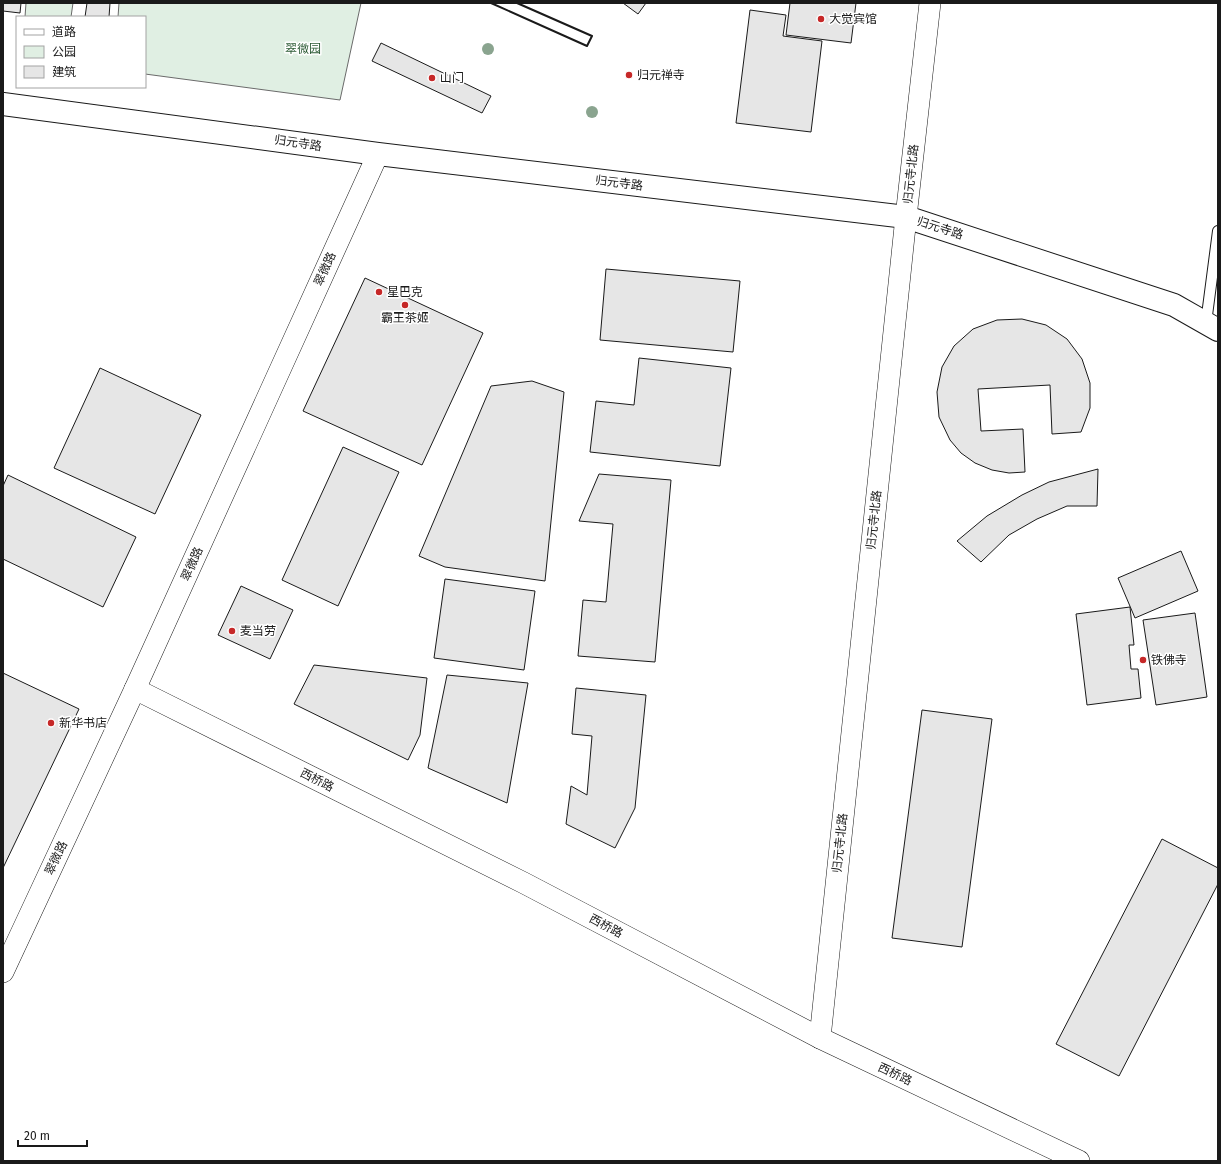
<svg xmlns="http://www.w3.org/2000/svg" width="1221" height="1164" font-family="'Fira Sans','Noto Sans SC',sans-serif">
<style>
.green{fill:#e0efe3;stroke:#6a6a6a}
.building{fill:#e6e6e6;stroke:#1a1a1a}
.lines{fill:none;stroke-linecap:round;stroke-linejoin:round}
.service-casing{stroke:#1a1a1a;stroke-width:12}
.minor-casing{stroke:#1a1a1a;stroke-width:22}
.tertiary-casing{stroke:#1a1a1a;stroke-width:24}
.service{stroke:#fff;stroke-width:10}
.minor{stroke:#fff;stroke-width:21}
.tertiary{stroke:#fff;stroke-width:22}
.wall{stroke:#1a1a1a;stroke-width:2}
.tree{fill:#8aa48f}
.poi-dot{fill:#c62828;stroke:#fff;stroke-width:1.5}
.labels{text-anchor:middle;dominant-baseline:central;stroke-width:3;stroke-linejoin:round;paint-order:stroke}
.poi-label{font-size:12px;fill:#1a1a1a;stroke:#fff;text-anchor:start}
.park-label{font-size:12px;fill:#2b5a34;stroke:#fff}
.street-label{font-size:12px;fill:#1a1a1a;stroke:#fff}
</style>
<rect width="100%" height="100%" fill="#fff"/>
<g class="green">
<path d="M26,3h47l-2,14h-46z"/>
<path d="M119,3h242l-21,97 -195,-26v-57h-27z"/>
</g>
<g class="building">
<path d="M3,3h18l-1,10 -17,-2z"/>
<path d="M87,3h23l-1,14h-24z"/>
<path d="M623,3h23l-8,11z"/>
<path d="M790,3h66l-5,40 -65,-8z"/>
<path d="M750,10l36,5 -3,21 39,5 -11,91 -75,-9z"/>
<path d="M381,43l110,53 -9,17 -110,-52z"/>
<path d="M606,269l134,12 -7,71 -133,-12z"/>
<path d="M365,278l118,55 -61,132 -119,-54z"/>
<path d="M1022,319l24,6 21,14 15,20 8,24v25l-9,24 -29,2 -2,-49 -72,4 3,42 42,-2 2,43 -16,1 -17,-3 -17,-7 -14,-10 -11,-13 -11,-23 -2,-25 5,-25 12,-21 19,-17 24,-9z"/>
<path d="M639,358l92,10 -11,98 -130,-14 6,-51 38,4z"/>
<path d="M100,368l101,47 -46,99 -101,-46z"/>
<path d="M532,381l32,11 -19,189 -100,-14 -26,-11 72,-170z"/>
<path d="M343,447l56,25 -61,134 -56,-26z"/>
<path d="M1098,469l-1,37h-30l-30,13 -28,16 -28,27 -24,-21 30,-25 35,-21 27,-13z"/>
<path d="M599,474l72,6 -16,182 -77,-6 5,-56 23,2 7,-78 -34,-3z"/>
<path d="M8,475l128,62 -33,70 -100,-48v-73z"/>
<path d="M1181,551l17,40 -63,27 -17,-40z"/>
<path d="M445,579l90,12 -11,79 -90,-12z"/>
<path d="M241,586l52,24 -23,49 -52,-24z"/>
<path d="M1130,607l4,38h-5l2,24h7l3,29 -54,7 -11,-91z"/>
<path d="M1195,613l12,84 -51,8 -13,-85z"/>
<path d="M314,665l113,13 -7,57 -12,25 -114,-56z"/>
<path d="M3,673l76,36 -76,159z"/>
<path d="M447,675l81,8 -21,120 -79,-35z"/>
<path d="M576,688l70,7 -11,113 -20,40 -49,-24 5,-38 16,9 5,-59 -20,-2z"/>
<path d="M922,710l70,9 -30,228 -70,-9z"/>
<path d="M1162,839l56,29v16l-99,192 -63,-32z"/>
</g>
<g class="lines">
<defs>
<path id="service" d="M1206,323l12,-92"/>
<g id="minor">
<path d="M135,689l389,194 296,155 259,123"/>
<path d="M3,972l132,-283 243,-535"/>
<path d="M820,1038l86,-821 24,-214"/>
</g>
<path id="tertiary" d="M3,104l375,50 528,63 268,88 44,25"/>
</defs>
<use href="#service" class="service-casing"/>
<use href="#minor" class="minor-casing"/>
<use href="#tertiary" class="tertiary-casing"/>
<use href="#service" class="service"/>
<use href="#minor" class="minor"/>
<use href="#tertiary" class="tertiary"/>
<path class="wall" d="M491,3l96,43 5,-10 -75,-33"/>
</g>
<g class="tree">
<circle cx="488" cy="49" r="6"/>
<circle cx="592" cy="112" r="6"/>
</g>
<g class="poi-dot">
<circle cx="821" cy="19" r="4"/>
<circle cx="629" cy="75" r="4"/>
<circle cx="432" cy="78" r="4"/>
<circle cx="379" cy="292" r="4"/>
<circle cx="405" cy="305" r="4"/>
<circle cx="232" cy="631" r="4"/>
<circle cx="1143" cy="660" r="4"/>
<circle cx="51" cy="723" r="4"/>
</g>
<g class="labels">
<g class="poi-label">
<text x="829" y="19">大觉宾馆</text>
<text x="637" y="75">归元禅寺</text>
<text x="440" y="78">山门</text>
<text x="387" y="292">星巴克</text>
<text x="405" y="318" text-anchor="middle">霸王茶姬</text>
<text x="240" y="631">麦当劳</text>
<text x="1151" y="660">铁佛寺</text>
<text x="59" y="723">新华书店</text>
</g>
<g class="park-label">
<text x="303" y="49">翠微园</text>
</g>
<g class="street-label">
<text transform="translate(298 143) rotate(8)">归元寺路</text>
<text transform="translate(911 174) rotate(-84)">归元寺北路</text>
<text transform="translate(619 183) rotate(7)">归元寺路</text>
<text transform="translate(940 228) rotate(18)">归元寺路</text>
<text transform="translate(325 269) rotate(-66)">翠微路</text>
<text transform="translate(874 520) rotate(-84)">归元寺北路</text>
<text transform="translate(192 564) rotate(-66)">翠微路</text>
<text transform="translate(317 780) rotate(27)">西桥路</text>
<text transform="translate(840 843) rotate(-84)">归元寺北路</text>
<text transform="translate(56 858) rotate(-65)">翠微路</text>
<text transform="translate(606 926) rotate(28)">西桥路</text>
<text transform="translate(895 1074) rotate(25)">西桥路</text>
</g>
</g>
<rect width="1221" height="1164" fill="none" stroke="#1a1a1a" stroke-width="8"/>
<rect x="16" y="16" width="130" height="72" fill="#ffffff" stroke="#a3a3a3"/>
<rect x="24" y="29" width="20" height="6" fill="#ffffff" stroke="#a3a3a3"/>
<text x="52" y="36" font-size="12" fill="#1a1a1a">道路</text>
<rect x="24" y="46" width="20" height="12" fill="#e0efe3" stroke="#a3a3a3"/>
<text x="52" y="56" font-size="12" fill="#1a1a1a">公园</text>
<rect x="24" y="66" width="20" height="12" fill="#e6e6e6" stroke="#a3a3a3"/>
<text x="52" y="76" font-size="12" fill="#1a1a1a">建筑</text>
<path d="M18 1140v6h69v-6" fill="none" stroke="#1a1a1a" stroke-width="2"/>
<text x="24" y="1140" font-size="12" fill="#1a1a1a" stroke="#ffffff" stroke-width="3" paint-order="stroke">20 m</text>
</svg>
